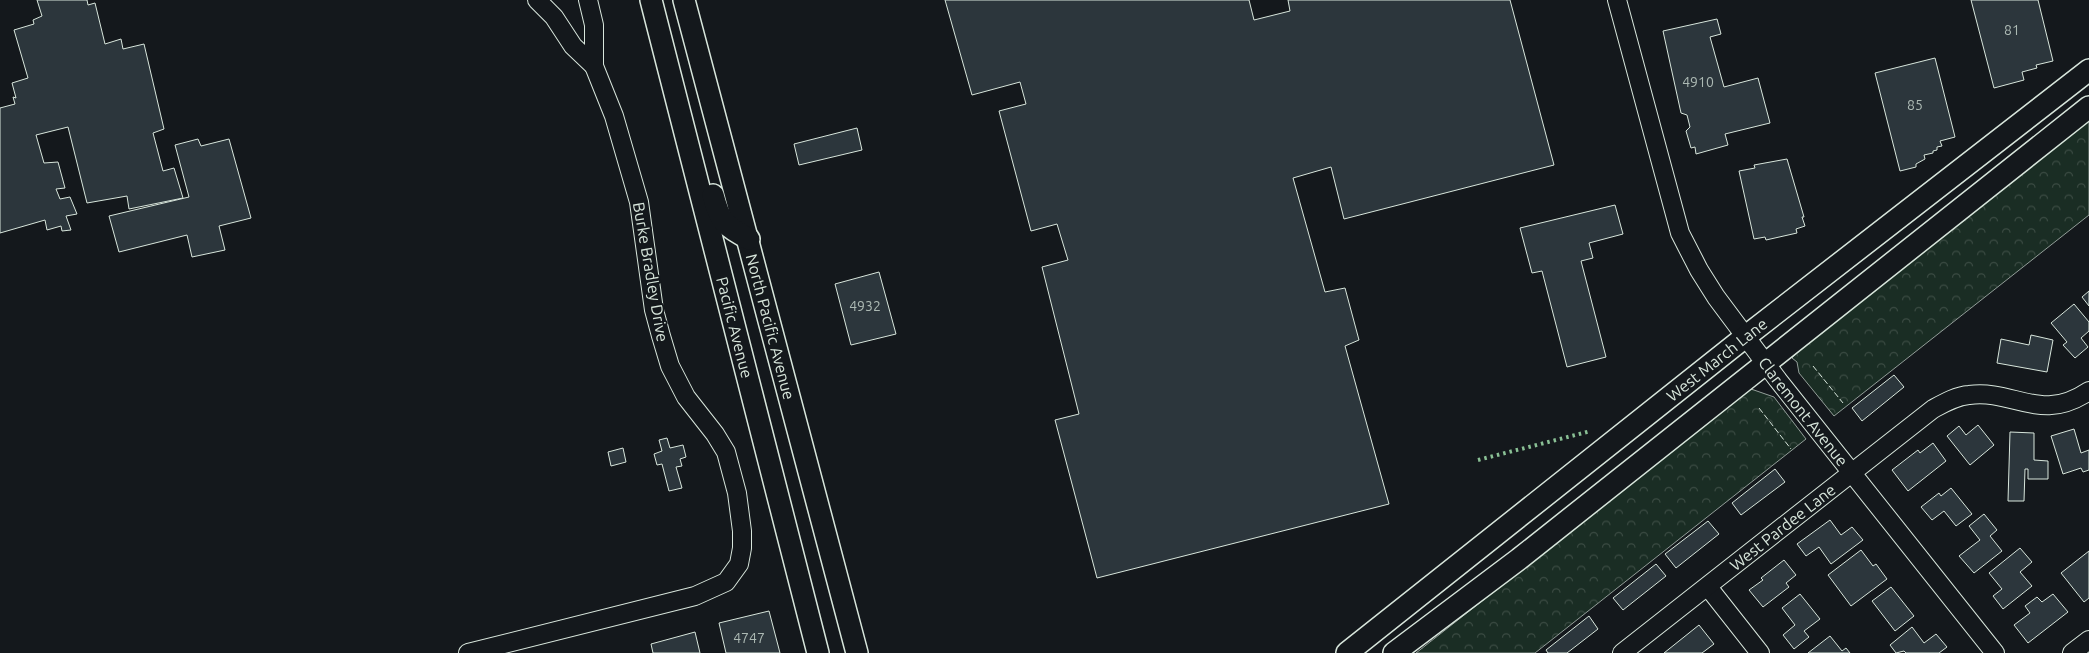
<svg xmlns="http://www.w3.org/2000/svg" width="2089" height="653" font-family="Ubuntu,sans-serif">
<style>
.park{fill:url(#park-crowns);stroke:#939e99}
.building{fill:#2c363c;stroke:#d8e6dc}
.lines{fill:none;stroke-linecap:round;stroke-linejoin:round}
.minor-casing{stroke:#d8e6dc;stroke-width:20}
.major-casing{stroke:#d8e6dc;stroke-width:24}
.minor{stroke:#14181c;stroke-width:18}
.major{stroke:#14181c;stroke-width:21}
.hedge{stroke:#8ac095;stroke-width:4;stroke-dasharray:2.5 4;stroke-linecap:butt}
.fence{stroke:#d8e6dc;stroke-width:1;stroke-dasharray:6 2.5;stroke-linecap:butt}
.labels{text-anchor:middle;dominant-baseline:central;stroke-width:4;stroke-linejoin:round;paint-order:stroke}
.number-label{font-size:14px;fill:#adbab4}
.street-label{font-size:16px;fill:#d8e6dc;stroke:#14181c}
</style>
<defs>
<pattern id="park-crowns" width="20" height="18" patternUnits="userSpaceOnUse" patternTransform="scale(1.25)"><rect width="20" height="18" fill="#1a2d24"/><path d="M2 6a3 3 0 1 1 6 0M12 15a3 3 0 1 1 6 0" fill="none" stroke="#3b4b43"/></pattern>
</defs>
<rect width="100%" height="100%" fill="#14181c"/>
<g class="park">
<path d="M2089,121v94l-255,201 -35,-43 -2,-11 -5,-4 6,-7z"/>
<path d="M1751,389l23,8 32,42 -271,214h-119z"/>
</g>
<g class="building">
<path d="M37,0h50l1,5 7,-2 10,41 16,-5 2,10 21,-5 20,85 -11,4 10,38 11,-3 9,30 -54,11 -2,-13 -40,7 -19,-76 -32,8 8,28 14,-1 7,26 -9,1 4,10 10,-2 7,17 -11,2 5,14 -9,1 -1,-5 -14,4 -2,-10 -45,13v-125l15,-4 -2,-7 3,1 -4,-15 16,-5 -14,-48 20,-6 -1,-4 9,-4z"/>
<path d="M945,0h304l5,20 36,-9 -2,-11h222l44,165 -210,54 -13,-52 -38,11 32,114 20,-4 14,52 -14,6 44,158 -292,74 -42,-158 24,-6 -37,-147 26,-7 -11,-36 -26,7 -32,-120 27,-7 -6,-22 -48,13z"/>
<path d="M1971,0h67l15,61 -17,4 1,3 -15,4 2,8 -30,8z"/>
<path d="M1717,19l4,15 -11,3 14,50 34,-9 12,45 -45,11 3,11 -32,9 -1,-7 -4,1 -5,-17 4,-4 -3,-12 -6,-2 -18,-82z"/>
<path d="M1935,58l20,79 -15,4 2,5 -5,1v3l-4,1v2l-9,2 1,4 -9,5v3l-16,4 -25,-98z"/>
<path d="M857,128l5,22 -63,15 -5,-21z"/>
<path d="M198,139l3,7 28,-7 22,79 -32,8 6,24 -33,7 -5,-22 -68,17 -10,-36 80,-19 -14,-52z"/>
<path d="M1787,159l17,58h-2l3,9 -9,3 1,4 -31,7 -1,-3 -11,2 -15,-68 16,-3 -1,-3z"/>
<path d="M1615,205l8,29 -34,9 4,15 -12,3 25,96 -39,10 -25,-96 -10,2 -12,-45z"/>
<path d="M879,272l17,62 -45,11 -16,-61z"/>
<path d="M2089,291v15l-7,-9z"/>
<path d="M2074,304l15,18v9l-8,7 7,9 -13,11 -12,-13 4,-3 -16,-19z"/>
<path d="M2031,335l22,5 -6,32 -50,-9 4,-24 28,6z"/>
<path d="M1894,375l10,12 -42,34 -10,-13z"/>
<path d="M1978,425l16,20 -24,20 -23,-29 12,-10 7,9z"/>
<path d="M2074,429l7,24 8,-3v20l-6,2 -2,-4 -18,6 -12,-38z"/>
<path d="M2010,432l24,1v27l14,1v18h-20v-10h-3l-1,32h-16z"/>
<path d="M667,438l3,10 13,-3 3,12 -6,2 2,7 -6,1 6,21 -13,3 -7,-27 -5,1 -3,-11 8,-3 -3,-11z"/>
<path d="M1933,443l13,18 -38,30 -16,-21 26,-20 2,3z"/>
<path d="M623,448l3,14 -15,4 -3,-14z"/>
<path d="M1775,469l10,13 -44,33 -9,-12z"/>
<path d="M1951,488l21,26 -16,12 -12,-15 -12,9 -11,-13 18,-14 2,3z"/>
<path d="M1984,514l13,16 -7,6 12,15 -28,22 -15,-17 21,-16 -11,-14z"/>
<path d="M1830,520l11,15 11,-8 11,13 -32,24 -12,-17 -13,9 -9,-12z"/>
<path d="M1708,521l11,13 -43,34 -11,-14z"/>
<path d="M2020,548l12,14 -12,10 12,14 -29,23 -10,-13 9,-7 -13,-16z"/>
<path d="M1861,550l12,16 3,-2 11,15 -36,27 -23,-31z"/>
<path d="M2089,551v47l-5,4 -23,-29z"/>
<path d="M1784,560l12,15 -10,8 3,4 -26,20 -14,-17 14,-10 -2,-2z"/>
<path d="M1656,564l10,12 -43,34 -10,-12z"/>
<path d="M1891,587l23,29 -19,15 -23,-30z"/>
<path d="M1800,594l20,25 -16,12 5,6 -15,12 -11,-14 12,-10 -13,-17z"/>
<path d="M2053,594l15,18 -40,31 -14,-18 16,-12 -5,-7 12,-9 5,5z"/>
<path d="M769,611l11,42h-54l-7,-30z"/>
<path d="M1589,616l9,13 -31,24h-19l-2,-3z"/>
<path d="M1699,625l15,19 -12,9h-38z"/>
<path d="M1912,627l12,16 12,-9 11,13 -8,6h-33l-2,-2 -8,2 -6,-8z"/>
<path d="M695,632l5,21h-47l-2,-9z"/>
<path d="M1830,636l12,15 4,-3 4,5h-42z"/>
</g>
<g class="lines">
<defs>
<g id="minor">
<path d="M537,0l17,17 19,29 21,20"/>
<path id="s1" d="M1617,0l63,233 19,37 17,27 62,83 217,273"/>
<path d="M1708,587l52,66"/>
<path d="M468,653l227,-57 31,-14 13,-18 3,-16v-17l-5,-38 -11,-41 -11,-18 -29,-37 -16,-31 -9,-30 -7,-26 -15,-108 -25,-86 -20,-50v-41l-6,-25"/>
<path id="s2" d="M1622,653l311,-244c11,-6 23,-13 36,-14 46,-6 71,29 120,-4"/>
<path d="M2072,653l17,-13"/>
</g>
<g id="major">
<path id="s3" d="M651,0l167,653"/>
<path id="s4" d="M684,0l173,653"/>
<path d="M713,195c7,27 11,30 36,44"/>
<path id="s5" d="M1347,653l398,-316 344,-267"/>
<path d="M1394,653l125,-94 570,-452"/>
</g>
</defs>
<use href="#minor" class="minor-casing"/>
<use href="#major" class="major-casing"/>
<use href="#minor" class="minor"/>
<use href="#major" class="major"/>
<path class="hedge" d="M1478,460l113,-29"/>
<g class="fence">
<path d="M1813,366l30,37"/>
<path d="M1759,408l32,41"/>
</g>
</g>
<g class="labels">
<g class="number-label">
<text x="2012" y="30">81</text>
<text x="1698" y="82">4910</text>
<text x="1915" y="105">85</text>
<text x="865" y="306">4932</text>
<text x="749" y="638">4747</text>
</g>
<g class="street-label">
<text transform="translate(651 272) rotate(80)">Burke Bradley Drive</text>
<text stroke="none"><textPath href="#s4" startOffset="338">North Pacific Avenue</textPath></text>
<text stroke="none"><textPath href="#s3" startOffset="338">Pacific Avenue</textPath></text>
<text stroke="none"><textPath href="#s5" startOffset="472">West March Lane</textPath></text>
<text stroke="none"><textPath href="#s1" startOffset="459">Claremont Avenue</textPath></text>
<text stroke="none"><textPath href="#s2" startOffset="204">West Pardee Lane</textPath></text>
</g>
</g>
</svg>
